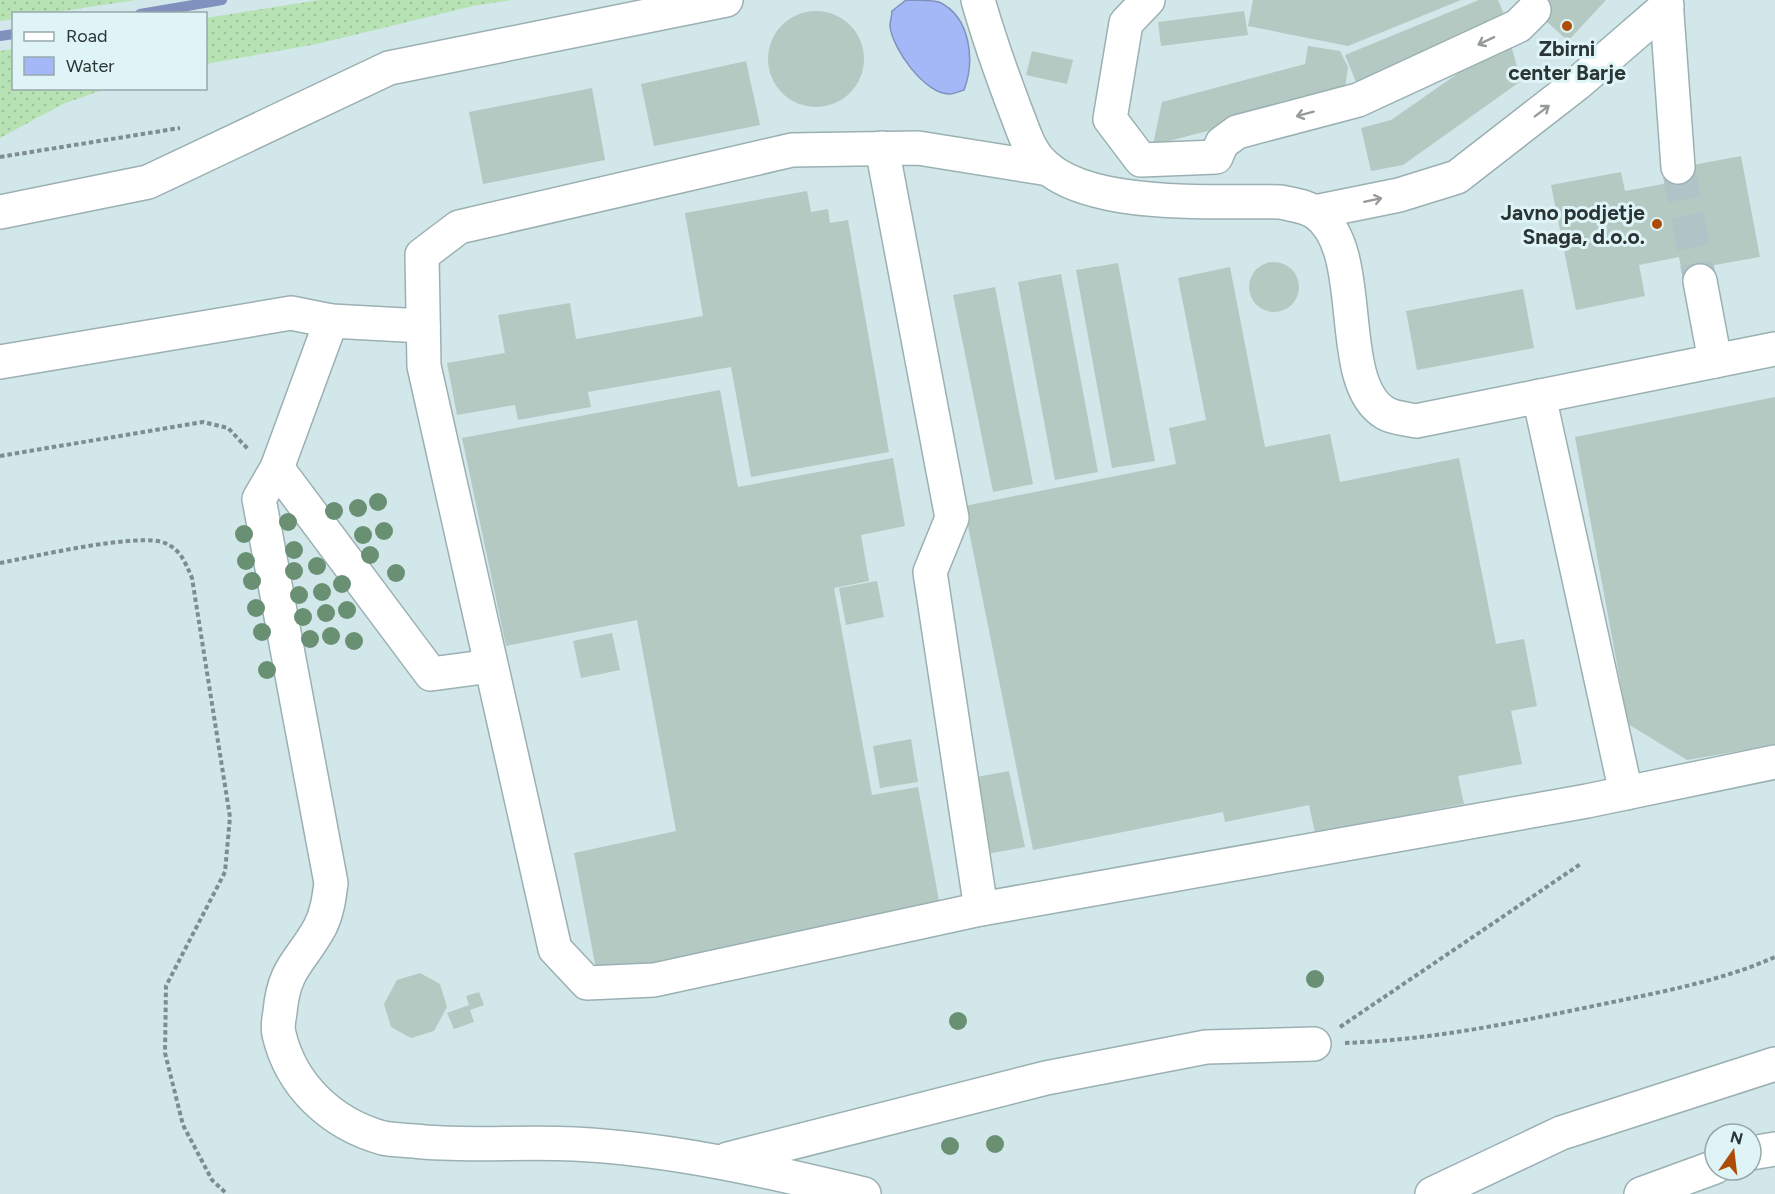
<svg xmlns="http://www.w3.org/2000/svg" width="1775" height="1194" font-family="Figtree,sans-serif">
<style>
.grass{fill:url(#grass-dots)}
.water{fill:#a4b8f7;stroke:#8091bd;stroke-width:1.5}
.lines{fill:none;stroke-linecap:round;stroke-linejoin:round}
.stream{stroke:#8091bd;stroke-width:10}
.building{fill:#b5c9c3}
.minor-tunnel{stroke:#b0c3c6;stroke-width:33;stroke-dasharray:33 16;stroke-linecap:butt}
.minor-casing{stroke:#9bb0b3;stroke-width:36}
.path{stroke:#7e8e90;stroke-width:4;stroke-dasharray:4.5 3;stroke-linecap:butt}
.minor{stroke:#fff;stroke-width:33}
.tree{fill:#6a9074}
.oneway{stroke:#969a9a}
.poi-dot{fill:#ad4c06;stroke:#def4f7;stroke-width:2}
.labels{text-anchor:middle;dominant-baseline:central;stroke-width:6;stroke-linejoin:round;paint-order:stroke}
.poi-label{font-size:21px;font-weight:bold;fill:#2c3536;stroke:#def4f7}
</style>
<defs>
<pattern id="grass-dots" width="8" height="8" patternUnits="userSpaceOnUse" patternTransform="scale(1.5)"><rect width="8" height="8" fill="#b7e3b4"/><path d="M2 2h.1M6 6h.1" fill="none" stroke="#9ec39b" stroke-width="1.8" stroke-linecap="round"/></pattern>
</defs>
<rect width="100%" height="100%" fill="#d1e7ea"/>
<g class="grass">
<path d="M0,0h136l-86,13 -36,1 -1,5 -13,2z"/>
<path d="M319,0h193l-39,6 -156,38 -111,20v-46z"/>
<path d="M13,49l1,39 91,1 -42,15 -63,34v-87z"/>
</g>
<path class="water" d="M906,0c9,0 24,0 33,2 32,15 36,59 25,88 -4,1 -10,4 -14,4 -25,1 -58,-46 -60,-68 0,-5 2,-10 2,-15z"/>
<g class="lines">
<g class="stream">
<path d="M140,14l82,-14"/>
<path d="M0,36l14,-2"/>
</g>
</g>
<g class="building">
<path d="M1253,0h208l-113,46 -100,-20z"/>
<path d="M1479,0h19l11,26 -151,61 -13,-32z"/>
<path d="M1523,0h83l-38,41z"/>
<circle cx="816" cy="59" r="48"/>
<path d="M1244,11l4,24 -87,11 -3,-24z"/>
<path d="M1509,38l12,43 -118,84 -32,6 -10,-43 30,-8z"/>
<path d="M1308,46l32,5 8,16 -4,29 -191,49 9,-43 143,-38z"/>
<path d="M1032,51l41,9 -6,24 -41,-9z"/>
<path d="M746,61l14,64 -106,21 -13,-62z"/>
<path d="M592,88l13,72 -122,24 -14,-72z"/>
<path d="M1741,156l19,101 -51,9v6l-26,5 -4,-20 -40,8 6,31 -69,14 -25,-125 70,-13 4,19 71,-13 -3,-13z"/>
<path d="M807,191l4,21 17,-3 2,14 18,-3 41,232 -138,25 -20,-110 -143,25 3,15 -73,13 -3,-15 -58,10 -10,-52 58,-10 -7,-38 72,-12 6,36 127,-23 -18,-103z"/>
<circle cx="1274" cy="287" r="25"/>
<path d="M1118,263l37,198 -43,7 -36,-198z"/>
<path d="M1230,267l35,180 65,-13 10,48 119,-24 37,186 28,-5 13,67 -26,5 11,53 -64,12 6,28 -149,29 -6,-28 -84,17 -2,-10 -190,38 -69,-344 212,-42 -7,-36 37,-8 -28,-142z"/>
<path d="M1061,274l37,198 -43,8 -37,-198z"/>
<path d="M995,287l38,197 -40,8 -40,-197z"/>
<path d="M1523,289l11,59 -117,22 -11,-59z"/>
<path d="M720,390l18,97 155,-29 12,68 -44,9 8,46 -35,7 38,207 46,-8 22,119 -343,68 -23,-121 102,-22 -39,-211 -131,26 -44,-208z"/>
<path d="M1775,397v348l-88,15 -59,-36 -53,-287z"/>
<path d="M877,581l7,36 -38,8 -7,-37z"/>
<path d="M612,633l8,37 -39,8 -8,-37z"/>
<path d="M911,739l7,43 -38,6 -7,-42z"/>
<path d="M1009,771l16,76 -38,7 -16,-76z"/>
<path d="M420,973l20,11 7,23 -13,24 -23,7 -20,-11 -7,-23 13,-24z"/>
<path d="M479,992l5,13 -14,5 4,12 -20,7 -7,-16 22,-8 -3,-9z"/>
</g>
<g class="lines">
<path class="minor-tunnel" d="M1678,167l22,114"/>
<defs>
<g id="minor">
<path d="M978,0c11,39 24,75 38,112 5,12 9,26 16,38 35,63 186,50 249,52 12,3 25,4 35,11 53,37 17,169 69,200 8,5 22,6 31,8l359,-72"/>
<path d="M1148,0l-22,23 -16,96 31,41 75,-3 6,-14 15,-11 121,-32 160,-74 16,-16"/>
<path d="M1666,0l12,167"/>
<path d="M882,148l70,370 -22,54 51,337"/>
<path d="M1049,169l-131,-21 -126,2 -333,77 -37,28 2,111 131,583 32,34 67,-3 327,-71 606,-108 188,-39"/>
<path d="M0,212l148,-30 241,-114 337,-68"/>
<path d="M1315,212l84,-17 58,-18 121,-94 89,-77"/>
<path d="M1700,281l15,80"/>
<path d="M423,326l-92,-5 -54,147 -18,31 72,384c-2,16 -4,30 -11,44 -19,35 -36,40 -40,85 -1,7 -3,15 -1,22 12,52 53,90 104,104 10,2 21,2 31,3 53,6 107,0 160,3 99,5 194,27 290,50"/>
<path d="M0,362l291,-49 40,8"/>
<path d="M1539,396l87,397"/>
<path d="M277,468l154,206 60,-8"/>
<path d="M1751,1153l24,-4"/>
<path d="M728,1159l318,-81 160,-31 108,-3"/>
<path d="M1432,1194l129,-61 214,-69"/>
<path d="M1641,1194l74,-27"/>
</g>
</defs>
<use href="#minor" class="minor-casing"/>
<g class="path">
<path d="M0,157l180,-29"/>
<path d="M0,456l203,-34 25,6 20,21"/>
<path d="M0,563c32,-6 139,-31 165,-20 16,7 20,19 27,35l38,239 -5,55 -59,114 -1,67 18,72 29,55 15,14"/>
<path d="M1340,1027l242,-164"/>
<path d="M1345,1043c88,-3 172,-21 258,-39 58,-12 118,-23 172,-47"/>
</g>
<use href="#minor" class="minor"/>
</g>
<g class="tree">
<circle cx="378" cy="502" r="9"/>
<circle cx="358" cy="508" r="9"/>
<circle cx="334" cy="511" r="9"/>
<circle cx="288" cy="522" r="9"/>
<circle cx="384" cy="531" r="9"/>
<circle cx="244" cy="534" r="9"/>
<circle cx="363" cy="535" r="9"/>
<circle cx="294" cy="550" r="9"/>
<circle cx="370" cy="555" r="9"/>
<circle cx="246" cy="561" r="9"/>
<circle cx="317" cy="566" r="9"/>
<circle cx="294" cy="571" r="9"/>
<circle cx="396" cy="573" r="9"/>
<circle cx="252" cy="581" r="9"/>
<circle cx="342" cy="584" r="9"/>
<circle cx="322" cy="592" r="9"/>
<circle cx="299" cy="595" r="9"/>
<circle cx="256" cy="608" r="9"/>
<circle cx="347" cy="610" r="9"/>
<circle cx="326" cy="613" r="9"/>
<circle cx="303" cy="617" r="9"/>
<circle cx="262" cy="632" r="9"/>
<circle cx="331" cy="636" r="9"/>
<circle cx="310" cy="639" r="9"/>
<circle cx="354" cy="641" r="9"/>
<circle cx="267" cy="670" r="9"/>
<circle cx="1315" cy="979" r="9"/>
<circle cx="958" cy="1021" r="9"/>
<circle cx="995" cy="1144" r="9"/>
<circle cx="950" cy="1146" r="9"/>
</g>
<defs><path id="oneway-shaft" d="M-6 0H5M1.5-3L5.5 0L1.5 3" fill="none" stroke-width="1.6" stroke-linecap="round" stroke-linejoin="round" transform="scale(1.5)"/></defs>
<g class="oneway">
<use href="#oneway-shaft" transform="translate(1486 41) rotate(155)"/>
<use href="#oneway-shaft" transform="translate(1542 111) rotate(-37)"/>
<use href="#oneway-shaft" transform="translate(1305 114) rotate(165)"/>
<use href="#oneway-shaft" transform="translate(1373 200) rotate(-12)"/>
</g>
<g class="poi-dot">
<circle cx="1567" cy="26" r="6"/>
<circle cx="1657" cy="224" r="6"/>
</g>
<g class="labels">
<g class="poi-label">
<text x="1567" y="48">Zbirni<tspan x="1567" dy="24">center Barje</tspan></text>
<text x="1645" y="212" text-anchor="end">Javno podjetje<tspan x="1645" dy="24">Snaga, d.o.o.</tspan></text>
</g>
</g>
<rect x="12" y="12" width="195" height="78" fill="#def4f7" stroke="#97a8aa" stroke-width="1.5"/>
<rect x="24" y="32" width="30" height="9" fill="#ffffff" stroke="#97a8aa" stroke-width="1.5"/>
<text x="66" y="42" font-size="18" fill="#2c3536">Road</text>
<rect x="24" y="57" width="30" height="18" fill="#a4b8f7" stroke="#97a8aa" stroke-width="1.5"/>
<text x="66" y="72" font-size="18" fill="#2c3536">Water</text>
<g transform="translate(1733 1152) rotate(14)"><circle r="28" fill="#def4f7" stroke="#97a8aa" stroke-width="1.5"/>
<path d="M0-4.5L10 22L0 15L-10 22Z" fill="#ad4c06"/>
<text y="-9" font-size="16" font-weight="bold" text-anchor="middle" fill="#2c3536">N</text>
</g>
</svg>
